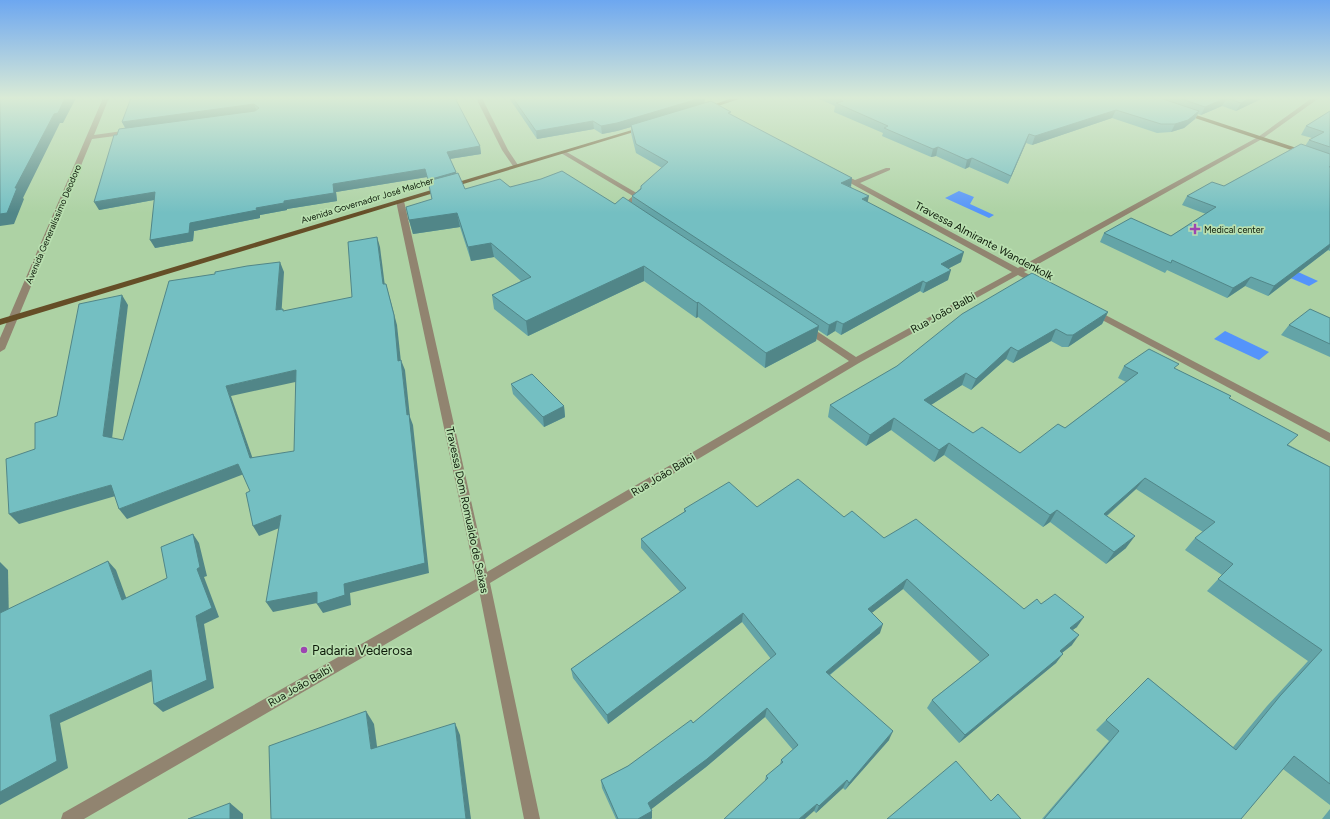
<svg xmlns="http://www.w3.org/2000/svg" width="1330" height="819" font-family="Figtree,sans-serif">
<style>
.water{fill:#5494fb}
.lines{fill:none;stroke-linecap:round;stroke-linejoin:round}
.minor{fill:#918470;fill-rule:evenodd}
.major{fill:#654e27;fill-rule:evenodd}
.wall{fill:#64a4a7}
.shaded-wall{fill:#518688}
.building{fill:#74bfc2;stroke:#518688;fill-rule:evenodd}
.poi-dot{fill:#9d45b1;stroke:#b9dfb0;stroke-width:1.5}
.labels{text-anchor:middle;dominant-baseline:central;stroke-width:3.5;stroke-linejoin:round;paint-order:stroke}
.far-street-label{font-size:9px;fill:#0d1a09;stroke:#b9dfb0}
.far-poi-label{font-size:9px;fill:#0d1a09;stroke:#b9dfb0;text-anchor:start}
.street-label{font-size:11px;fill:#0d1a09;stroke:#b9dfb0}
.near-poi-label{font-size:13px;fill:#0d1a09;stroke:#b9dfb0;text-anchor:start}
</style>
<rect width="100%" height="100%" fill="#add2a4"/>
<g class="water">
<path d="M959,191l15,6 -4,7 24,11 -5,3 -44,-20z"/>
<path d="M1287,267l31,14 -9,5 -42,-18z"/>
<path d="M1225,331l44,21 -10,8 -45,-21z"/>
</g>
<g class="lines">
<g class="minor">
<path d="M103,98h6l-15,37 36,-5 3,2 -3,2 -38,5 -87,210 -5,3v-14z"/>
<path d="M476,98h6l26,52 10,15 -1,1h-4l-11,-16z"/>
<path d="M1312,98h7l-57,41 -238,133 18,9 1,2 -1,2h-6l-18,-10 -159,88 -369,220 50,236h-16l-45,-229 -395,229h-23l2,-6 413,-234 -80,-378 2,-1h4l2,1 83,371 362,-211 -46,-31 -1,-2 1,-2h6l47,31 156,-85 -160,-88 -14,-8v-2h4l13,6 31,-12h4v2l-30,13 158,85 240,-131z"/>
<path d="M561,151h4l75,44v2l-11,9 5,4 -1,2h-6l-6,-6 12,-10 -72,-43z"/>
<path d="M1094,309l236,124v9l-239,-128 -1,-2z"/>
</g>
<g class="major">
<path d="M732,98h10l-33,11 -5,-1z"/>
<path d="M1183,112h4l143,47v4l-147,-49z"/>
<path d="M642,127l5,1 -647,197v-6z"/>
</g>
</g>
<g class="wall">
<path d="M131,98h324l25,48 1,8 -31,5 6,14 9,16 45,-2 105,17h17v-8l30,-28 -26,-15 -5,-20v-6l-14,4 -15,3 -8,-5 -57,10 -28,-41h196l-1,5 27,11 120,73 17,15 93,60 -12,6 -1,12 -25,13 -3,-2 -79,44 -6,-4 -8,5 -9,-6 -2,11 -51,27 -67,-51 -2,1 -52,-37 -116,55 -34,-27 -2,-14 29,-14 -27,-24 -23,4 -11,-34 -47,7 -4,-14 23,-21 -5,-22 -91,15 1,9 -50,8v1l-27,5v3l-66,13 -1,10 -38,7 -1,-48 -55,10 18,-75 8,-7 -3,-6z"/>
<path d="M817,98h446l-27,13 -14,-5 -21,9 -3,-1 -3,5 -11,9 -13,4 -14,1 -45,-15 -80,27 -6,-2 -18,41 -39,-17 -4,2 -29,-13 -5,1 -49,-21 1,-3 -49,-21 1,-6z"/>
<path d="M1330,111v140l-2,-1 -60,46 -23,-10 -18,12 -60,-28 -2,3 -65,-31 4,-9 67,3 35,-22 -24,-9 5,-9 37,-10 81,-40 4,-6 3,-2 -11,-3 5,-9z"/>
<path d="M1108,312l-6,12 -34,23h-6l-11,-6 -38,22 -7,-4 -35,31 -9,-5 -31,20 42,28 47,20 45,-25 61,-46 -8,-4 6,-12 52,3 55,27 -2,2 60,47 41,22v338l-47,-36 -42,50h-199l67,-78 -13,-11 52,-52 85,69 34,-41 41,-45 -101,-70 15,-16 -37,-25 10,-12 8,-6 -67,-43 -29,27 19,32 -20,16 -56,-42 -7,5 -99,-72 -10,7 -43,-32 -25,16 -38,-29 2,-12z"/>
<path d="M1330,318v39l-49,-22 8,-10z"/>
<path d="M511,384l53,22 1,11 -21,10 -31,-33z"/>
<path d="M757,507l87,10 40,21 140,71 17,-5 36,23 -5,3v15l-10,8 -6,10 -97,80 -32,-35 5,-8 48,-38 -77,-73 -32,24 9,20 -50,42 59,65 -44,50 -2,-2 -27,25 -2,-2 -49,-31 1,-4 14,-11 1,-5 12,-10 -28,-33 -59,50 -55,42 1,9 -1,1h-35l-14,-31 -1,-8 27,-14 65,-43 78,-64 -29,-37 -134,102 -35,-46 -2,-9 109,-77 -39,-44v-9l43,-27v-3z"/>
<path d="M1330,809v10h-8z"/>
</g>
<g class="shaded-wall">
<path d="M65,98h11l-13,25h-3l-37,75 1,1 -10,25 -14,2v-12l54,-100z"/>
<path d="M701,98h4l-1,7 -73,20v2l-14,4 -15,3 -1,-8z"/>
<path d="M1227,98l-5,8 -21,9 4,-8z"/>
<path d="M1250,98h13l-27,13 5,-8z"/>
<path d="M254,104l3,7 -131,18 -4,-7z"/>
<path d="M1116,110l-4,8 -80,27 3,-9z"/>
<path d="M1199,111l-4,8 -11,9 -13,4 4,-8z"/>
<path d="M593,121l1,8 -57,10 -1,-8z"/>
<path d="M1029,134l-3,9 -18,41 3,-8z"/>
<path d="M480,146l1,8 -32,5 -2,-7z"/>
<path d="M938,147l-2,9 -5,1 2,-8z"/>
<path d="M972,158l-3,9 -4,2 2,-9z"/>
<path d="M425,169l2,8 -91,15 1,9 -50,8v1l-27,5v3l-66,13 -1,10 -38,7 -5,-8 40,-17 94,-22 49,-17z"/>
<path d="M456,172l2,7 -28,9 -2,-8z"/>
<path d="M852,178l-1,9 -10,-4z"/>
<path d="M155,192l4,7 -60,11 -5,-8z"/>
<path d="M869,196l-2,9 -5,-6z"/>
<path d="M457,213l3,14 -47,7 -4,-14z"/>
<path d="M377,237l3,10 6,47 -3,-10z"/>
<path d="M491,243l3,14 -23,4 -3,-14z"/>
<path d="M1330,244v3l-2,3 -60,46 6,-10z"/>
<path d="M964,252l-3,10 -23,12 3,-10z"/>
<path d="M280,262l4,10 -3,48 -5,-10z"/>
<path d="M644,266v15l-116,55 -2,-15z"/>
<path d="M951,270l-3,10 -25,13 3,-10z"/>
<path d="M1251,277l-6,9 -18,12 6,-10z"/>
<path d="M923,281l-3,10 -79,44 2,-11z"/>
<path d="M386,284l11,41 5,46 -4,-10z"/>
<path d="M122,295l6,10 -17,142 -8,-11z"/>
<path d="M698,302v15l-2,1 1,-15z"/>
<path d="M1108,312l-6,12 -34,23 5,-12z"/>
<path d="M837,321l-2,10 -8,5 2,-11z"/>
<path d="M819,326l-3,15 -51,27 1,-15z"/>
<path d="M1056,329l-5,12 -38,22 5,-12z"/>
<path d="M1011,347l-5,12 -35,31 5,-11z"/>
<path d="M401,360l4,10 5,47 3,8 16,148 -79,20 1,12 -28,8 -6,-9 5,-2 -49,10 -7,-10 78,-18 63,-169z"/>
<path d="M296,370l4,11 -69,15 25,72 -6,-10 -24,-72z"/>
<path d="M966,373l-4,12 -42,27 4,-12z"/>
<path d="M564,406l1,11 -21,10 -1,-10z"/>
<path d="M894,418l-3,12 -25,16 4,-11z"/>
<path d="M949,443l-5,12 -10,7 5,-12z"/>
<path d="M238,464l6,10 -117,45 -8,-10z"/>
<path d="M1145,478l-9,11 -40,36 8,-11z"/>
<path d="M111,485l8,10 -100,29 -10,-10z"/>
<path d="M1057,510l-7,12 -7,5 7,-12z"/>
<path d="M281,515l6,10 -28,11 -6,-10z"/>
<path d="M193,534l6,9 8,33 -3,1 15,40 -15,7 10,64 -51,24 -9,-8 42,-88 1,-47z"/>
<path d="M1135,536l-9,12 -20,16 8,-12z"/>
<path d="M108,561l8,9 14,38 -8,-8z"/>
<path d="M0,562l8,8 1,52 -9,-7z"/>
<path d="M907,579l-4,10 -39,30 4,-10z"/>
<path d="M743,613l-1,9 -134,102 -1,-9z"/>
<path d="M1084,617l-7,10 -14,10 7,-9z"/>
<path d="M883,624l-3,9 -57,47 3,-8z"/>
<path d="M1079,635l-7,10 -19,15 7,-9z"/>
<path d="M1063,654l-7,9 -97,80 6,-8z"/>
<path d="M151,670l8,8 -99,45 8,45 -68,37v-13l50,-77z"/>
<path d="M767,708l-2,9 -59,50 -57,44 -1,-8z"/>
<path d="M366,711l8,13 5,37 -8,-12z"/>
<path d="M455,723l5,12 11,84h-5z"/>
<path d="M893,731l-4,9 -44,50 4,-7z"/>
<path d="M847,780l-4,8 -27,25 3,-7z"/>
<path d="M230,803l13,11v5h-13z"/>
<path d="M817,804l-3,7 -9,8h-6z"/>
<path d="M652,811v7l-1,1h-13z"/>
</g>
<g class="building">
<path d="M0,98h65l-7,15 -4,1 -39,74h2l-10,25 -7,1z"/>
<path d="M131,98h324l25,48 -33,6 9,20 -28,8 -3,-11 -92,15 1,9 -50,8v2l-28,5 1,2 -67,13 -1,10 -39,7 5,-48 -61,10 20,-67h3l2,-6 136,-18 4,-3 -5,-4 -132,18z"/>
<path d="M513,98h188l-84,25 -16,3 -8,-5 -57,10z"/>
<path d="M837,98h323l39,13 -11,9 -13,4h-14l-45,-14 -81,26 -6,-2 -18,42 -39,-18 -5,2 -29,-13 -5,2 -49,-21 4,-2 -52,-23 7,-2z"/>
<path d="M1179,98h47l-21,9z"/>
<path d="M1227,98h23l-9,5z"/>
<path d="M711,101l20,11 -3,1 124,65 -11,5 28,13 -7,3 102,53 -23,12 10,6 -25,13 -3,-2 -80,43 -6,-3 -8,4 -197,-129 9,-7v-3l27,-24 -32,-18 -5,-19z"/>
<path d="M1330,111v36l-21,-7 15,-8 -18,-6z"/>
<path d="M1301,144l29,10v12l-1,1h1v77l-56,42 -23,-9 -18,11 -61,-28 -1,3 -67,-30 27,-15 40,18 45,-29 -29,-11 25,-14 12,4z"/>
<path d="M562,171l53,33 8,-7 196,129 -53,27 -68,-51 -1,1 -53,-37 -118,55 -34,-26 39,-18 -40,-34 -23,4 -11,-34 -48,7 -3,-13 26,-8 -4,-18 30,-8 7,16 35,-10 10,8 31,-8z"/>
<path d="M377,237l6,47h3l8,31 4,46 3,-1 6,55 2,-1 16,149 -81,21 1,11 -28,9v-12l-51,10 15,-87 -28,11 -7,-33 4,-2 -12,-27 -119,45 -8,-24 -102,29 -3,-55 29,-10v-26l22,-7 22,-112 43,-9 -19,141 20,4 46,-159 46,-7v-2l32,-6 33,-4 -4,48 7,-1v2l69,-14 -4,-55zM296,370l-2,81 -44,7 -24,-72z"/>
<path d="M1032,273l76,39 -35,23h-6l-11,-6 -38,22 -7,-4 -35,32 -10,-6 -42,27 49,33 9,-6 38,26 38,-29 7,4 73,-55 -14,-7 25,-17 30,15 -5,4 57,28 -2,2 69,37 -11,10 43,22v317l-36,-28 -53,63h-197l75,-88 -13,-11 42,-42 88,72 44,-54 42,-46 -104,-71 15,-15 -38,-26 20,-16 -70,-44 -41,36 31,22 -21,16 -57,-42 -7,5 -101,-72 -10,7 -45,-32 -24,17 -40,-30 67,-39 65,-52z"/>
<path d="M1310,309l20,9v26l-41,-19z"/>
<path d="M532,374l32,32 -21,11 -32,-33z"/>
<path d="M798,479l46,38 8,-6 32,27 32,-19 108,90 13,-10 4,5 14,-10 29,23 -14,11 9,7 -19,16 3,3 -98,81 -33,-35 57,-45 -82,-76 -39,30 15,15 -57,48 67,59 -44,52 -2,-3 -28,26 -2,-2 -18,15h-75l44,-41 -2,-2 17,-14 -2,-2 17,-15 -31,-37 -60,51 -59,44 4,8 -14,8h-20l-17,-39 27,-14 63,-46 2,3 83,-69 -33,-41 -136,102 -36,-46 115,-81 -45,-49 45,-28 -2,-2 45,-27 28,25z"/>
<path d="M193,534l7,33 -3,2 15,39 -16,8 11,64 -53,24 -3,-34 -101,45 7,46 -57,31v-179l108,-52 14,39 45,-22 -6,-31z"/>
<path d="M366,711l5,38 84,-26 11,96h-195l-2,-73z"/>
<path d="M956,761l35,40 7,-7 23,25h-134z"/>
<path d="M230,803v16h-42z"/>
</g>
<linearGradient id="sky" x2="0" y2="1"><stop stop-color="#6da7f0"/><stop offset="0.46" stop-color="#daebd6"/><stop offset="1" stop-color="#daebd6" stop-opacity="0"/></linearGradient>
<rect width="1330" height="213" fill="url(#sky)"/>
<g class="poi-dot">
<path d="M1193 223h4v4h4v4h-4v4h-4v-4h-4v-4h4z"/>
<circle cx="304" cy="650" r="4"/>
</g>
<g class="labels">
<g class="far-street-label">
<text transform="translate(367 200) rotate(-17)">Avenida Governador José Malcher</text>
<text transform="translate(53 224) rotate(-67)">Avenida Generalíssimo Deodoro</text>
</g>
<g class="far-poi-label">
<text x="1204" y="229">Medical center</text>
</g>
<g class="street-label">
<text transform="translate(984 241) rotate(28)">Travessa Almirante Wandenkolk</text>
<text transform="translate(943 313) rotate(-29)">Rua João Balbi</text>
<text transform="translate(663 475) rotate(-31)">Rua João Balbi</text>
<text transform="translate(467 510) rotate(78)">Travessa Dom Romualdo de Seixas</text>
<text transform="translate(300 686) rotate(-30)">Rua João Balbi</text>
</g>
<g class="near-poi-label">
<text x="312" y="650">Padaria Vederosa</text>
</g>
</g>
</svg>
